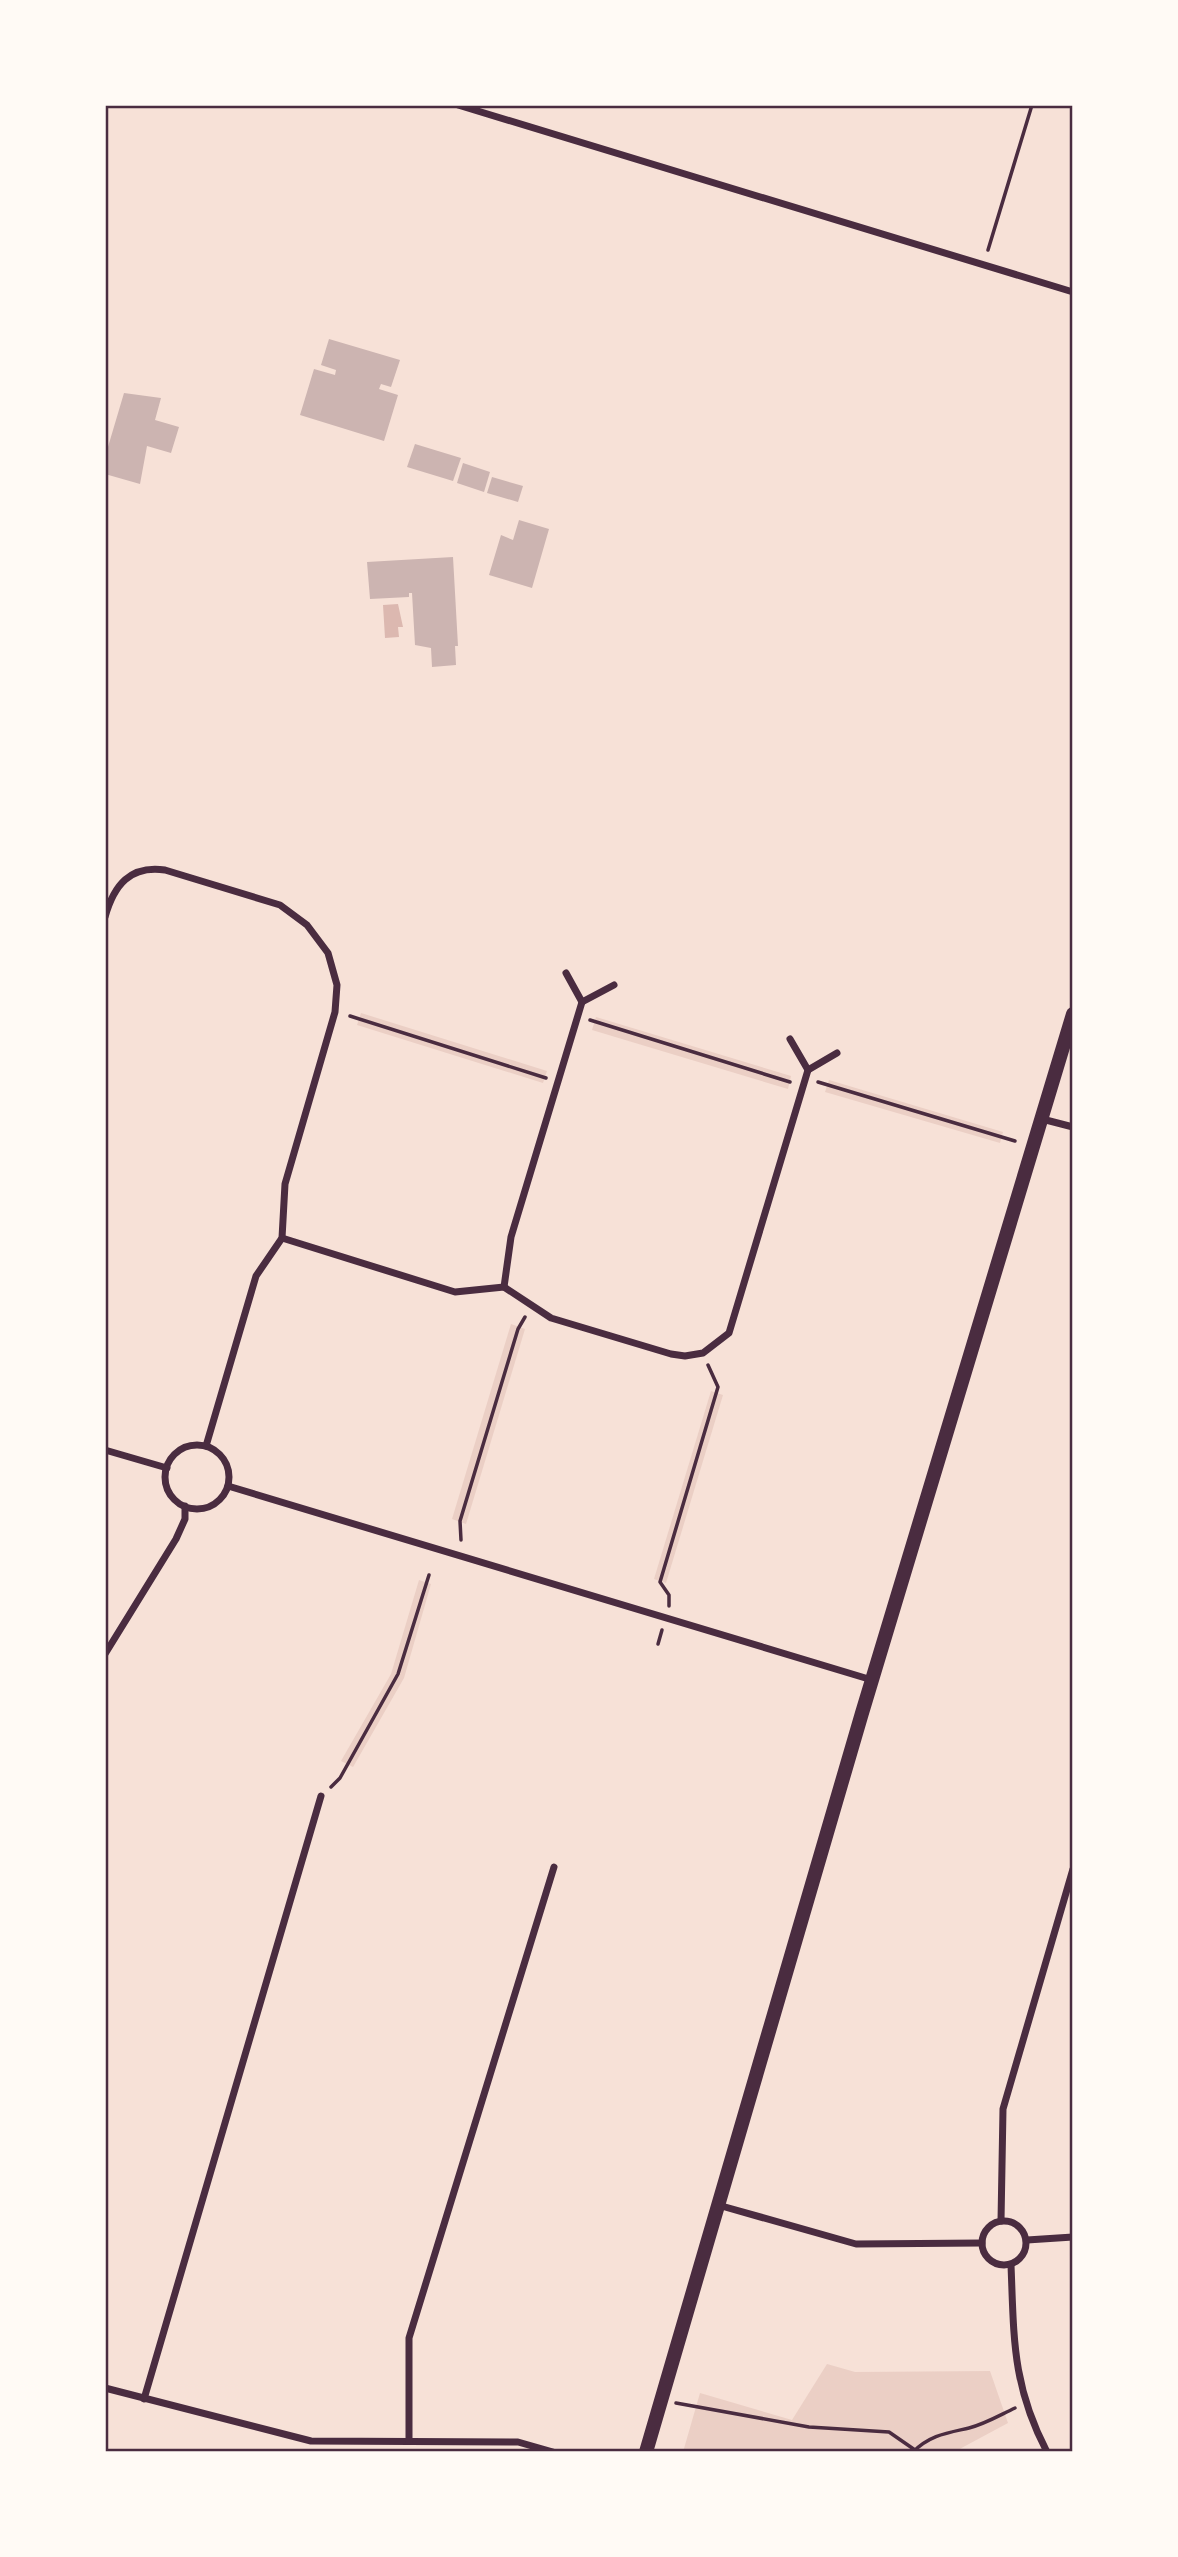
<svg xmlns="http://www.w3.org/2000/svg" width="1178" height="2557" font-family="Barlow,sans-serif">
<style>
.green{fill:#ebcfc5}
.water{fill:#dcb8b0}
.building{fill:#ccb4b1}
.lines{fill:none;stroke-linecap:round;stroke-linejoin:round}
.path{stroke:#4a2c40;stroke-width:3.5}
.minor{stroke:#4a2c40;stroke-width:7}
.secondary{stroke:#4a2c40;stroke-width:14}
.neatline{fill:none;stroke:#4a2c40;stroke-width:2.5}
</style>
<rect width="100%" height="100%" fill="#f7e1d7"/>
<g class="green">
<path d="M361,1013l186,58 -4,12 -186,-58z"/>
<path d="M596,1017l195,59 -3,13 -196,-59z"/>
<path d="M829,1080l174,52 -3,11 -175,-51z"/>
<path d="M511,1324l14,5 -59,195 -14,-5z"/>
<path d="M711,1391l12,4 -57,188 -12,-4z"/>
<path d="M419,1580l12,4 -27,94 -51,89 -12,-6 50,-87z"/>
<path d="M827,2364l28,8 135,-1 18,52 -54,29h-271l17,-59 92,27z"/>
</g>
<path class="water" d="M398,604l5,23h-5l1,10 -14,1 -2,-33z"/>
<g class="building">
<path d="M329,339l71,21 -9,27 -10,-3 -2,5 19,6 -14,46 -84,-26 14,-46 21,6 1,-5 -15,-5z"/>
<path d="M124,393l37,5 -6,22 24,7 -8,26 -24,-7 -7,38 -35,-10v-17z"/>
<path d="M415,444l46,14 -8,23 -46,-14z"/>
<path d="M463,463l27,9 -6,20 -27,-9z"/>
<path d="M492,477l31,9 -5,16 -31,-9z"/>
<path d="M519,520l30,9 -17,59 -43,-13 12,-40 12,5z"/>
<path d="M453,557l5,89h-3l1,19 -24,2 -1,-19 -16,-3 -3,-52h-3v4l-39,2 -3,-37z"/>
</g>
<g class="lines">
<g class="path">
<path d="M988,250l44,-145"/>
<path d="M350,1016l196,62"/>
<path d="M590,1020l200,62"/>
<path d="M818,1082l197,59"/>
<path d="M461,1540l-1,-19 58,-192 7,-12"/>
<path d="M669,1606v-11l-9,-13 58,-195 -10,-22"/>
<path d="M658,1644l4,-14"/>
<path d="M331,1787l9,-9 58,-104 31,-99"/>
<path d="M676,2403l133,24 80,5 26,18"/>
<path d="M913,2452c17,-17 34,-19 56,-24 16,-4 31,-13 46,-20"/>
</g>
<g class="minor">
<path d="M458,105l615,187"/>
<path d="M105,917c9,-32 25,-52 60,-47l115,35 27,20 21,28 9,32 -2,27 -50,172 -3,54 -26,38 -50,170"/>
<path d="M566,973l16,29 32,-17"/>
<path d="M790,1039l18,31 29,-17"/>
<path d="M1042,1119l31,8"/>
<path d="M282,1238l173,54 49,-5 47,31 120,36 14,2 18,-3 26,-20 79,-263"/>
<path d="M504,1287l7,-50 71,-235"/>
<circle cx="197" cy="1477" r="32"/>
<path d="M105,1450l62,18"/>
<path d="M228,1486l644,194"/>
<path d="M105,1654l71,-115 9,-20v-13"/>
<path d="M718,2205l138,39 126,-1"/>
<circle cx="1004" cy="2243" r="22"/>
<path d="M1001,2221l2,-112 70,-240"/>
<path d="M1027,2240l46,-3"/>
<path d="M1011,2265c3,73 1,120 36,187"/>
<path d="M105,2388l206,53 207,1 35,10"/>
<path d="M144,2399l177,-603"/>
<path d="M409,2441v-103l145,-471"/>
</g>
<path class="secondary" d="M646,2452l216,-739 211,-699"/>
</g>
<rect width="1178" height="2557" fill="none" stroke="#fffaf5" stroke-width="214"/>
<rect x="107" y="107" width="964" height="2343" class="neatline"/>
</svg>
